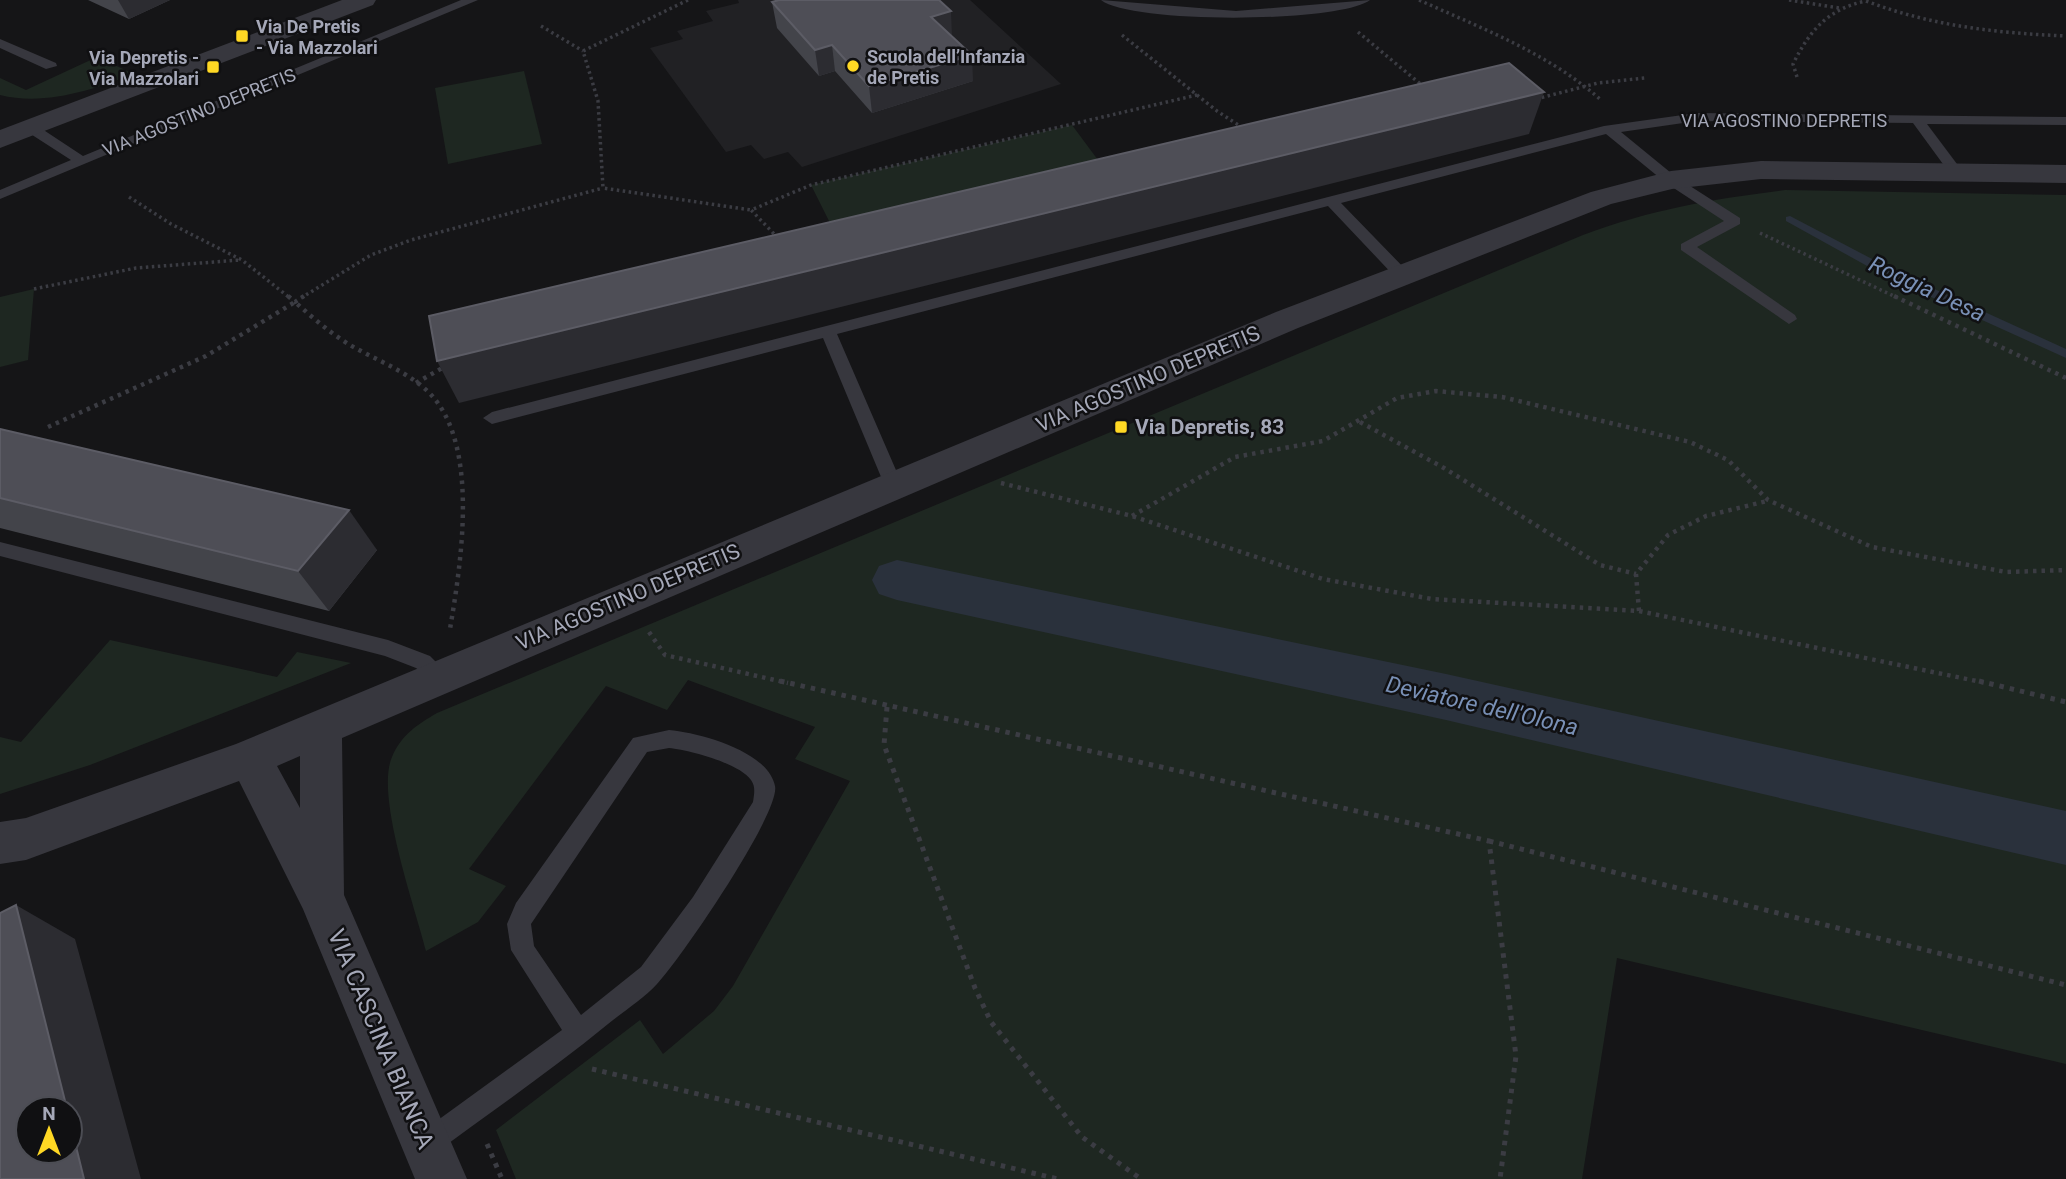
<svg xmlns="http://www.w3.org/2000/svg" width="2066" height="1179" font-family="Roboto,sans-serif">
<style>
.built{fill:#212124}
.green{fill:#1e2721}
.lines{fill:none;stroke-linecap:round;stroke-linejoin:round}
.stream{fill:#2a313c;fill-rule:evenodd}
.canal{fill:#2a313c;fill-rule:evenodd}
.path-far2{stroke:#3b3c43;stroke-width:3.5;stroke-dasharray:2.5 3.5;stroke-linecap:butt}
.path-far1{stroke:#3b3c43;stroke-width:4.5;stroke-dasharray:3.5 5;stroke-linecap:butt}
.path{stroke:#3b3c43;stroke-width:5;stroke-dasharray:4.5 6;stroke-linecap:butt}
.service{fill:#37373e;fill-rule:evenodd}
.minor{fill:#37373e;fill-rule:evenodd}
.wall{fill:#43444a}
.shaded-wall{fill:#2c2c31}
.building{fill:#4e4e56;stroke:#5c5c65;stroke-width:2}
.poi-dot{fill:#ffd824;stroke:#101012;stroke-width:2.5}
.labels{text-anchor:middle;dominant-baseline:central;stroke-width:5;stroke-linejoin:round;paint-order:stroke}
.far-poi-label{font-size:18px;font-weight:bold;fill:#a5a8b8;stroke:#101012;text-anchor:start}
.far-street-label{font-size:18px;fill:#a5a8b8;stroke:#101012}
.street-label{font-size:21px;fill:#a5a8b8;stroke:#101012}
.poi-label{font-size:21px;font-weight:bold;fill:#a5a8b8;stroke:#101012;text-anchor:start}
.water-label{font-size:23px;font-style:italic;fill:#7990b6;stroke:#101012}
.near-street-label{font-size:24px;fill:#a5a8b8;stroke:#101012}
</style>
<rect width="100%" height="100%" fill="#151517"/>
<path class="built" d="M738,0h232l91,84 -259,83 -14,-15 -24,7 -13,-14 -25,7 -76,-104 33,-9 -6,-8 36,-10 -7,-10 33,-8z"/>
<g class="green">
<path d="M97,57l37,17c-42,16 -89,32 -134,21v-17l26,12z"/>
<path d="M524,71l18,73 -94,20 -13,-76z"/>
<path d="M1072,125l26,35 -268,63 -19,-38z"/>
<path d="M1785,190l281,5v869l-449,-106 -35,221h-1066l-20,-49 144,-110 23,34 51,-43 19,-25 117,-205 -55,-22 20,-32 -127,-47 -21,30 -61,-24 -137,183 37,17 -28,36 -52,29c-11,-44 -51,-156 -34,-194 9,-22 26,-33 45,-44l1146,-478c69,-26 130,-36 202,-45z"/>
<path d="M34,289l-6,71 -28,7v-70z"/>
<path d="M110,640l167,37 20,-25 54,11 -261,102 -90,29v-57l21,5z"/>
</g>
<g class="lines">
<path class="stream" d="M1790,216l105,55 171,78v9l-179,-81 -101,-56v-4z"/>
<path class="canal" d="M897,560l549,114 620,137v54l-620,-145 -549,-120 -18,-6 -7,-14 7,-14z"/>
<g class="path-far2">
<path d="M688,0l-105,51 15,50 5,87 148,22"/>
<path d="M1419,0c64,29 129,53 182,100"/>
<path d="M1789,0l50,8"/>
<path d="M1866,1c66,25 130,32 200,35"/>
<path d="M541,26l42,25"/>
<path d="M1358,32l66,55"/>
<path d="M1122,35l95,76 29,19"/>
<path d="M1797,77l-4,-13c17,-34 35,-55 73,-63"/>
<path d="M1536,99l62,-16 47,-5"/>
<path d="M129,197l42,27 71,36 48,38"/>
<path d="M1760,233l138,65"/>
<path d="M778,238l-27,-28 60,-25 386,-90"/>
<path d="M34,289l102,-21 104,-8"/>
<path d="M301,298l70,-43 40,-15 192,-52"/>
</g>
<g class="path-far1">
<path d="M288,296l7,6 9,-6"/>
<path d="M1894,296l172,82"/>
<path d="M416,383l28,-16"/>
<path d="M1360,422l84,46 156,97 36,9"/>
<path d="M48,427l158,-71 89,-54c17,15 35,31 55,43 24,14 52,24 74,43 58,49 37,175 26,241"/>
<path d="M1001,483l131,33 191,63 109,20 207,12 347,72"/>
<path d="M1132,516l103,-59 88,-16 74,-43 39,-7 66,6 188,45 38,18 40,40 104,47 134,25 60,-2"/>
<path d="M1639,611l-3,-37 32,-39 38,-19 61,-15"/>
<path d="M649,632l16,23 123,28"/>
</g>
<g class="path">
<path d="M780,681l709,160 27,215 -16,123"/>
<path d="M1979,681l87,21"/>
<path d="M887,707l-3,38 91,243 16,34 91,115 59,42"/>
<path d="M1489,841l577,144"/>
<path d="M592,1069l466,110"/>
<path d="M487,1144l15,35"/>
</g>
<g class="service">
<path d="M461,0h17l-478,199v-9l71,-30 -45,-29v-6h10l47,31z"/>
<path d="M1101,0l135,11 134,-11c-30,23 -239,24 -269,0z"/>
<path d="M0,39l56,24 1,3 -11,3 -46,-21z"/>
<path d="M1697,113l369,4v8l-139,-1 36,48 -7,4 -5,-1 -38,-52 -216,-2 -76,11 55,45 64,41v6l-43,23 98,68 2,4 -8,5 -108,-74v-6l43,-23 -58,-38 -60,-49 -265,69 67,69v8h-10l-70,-74 -491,128 65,150 -9,7 -9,-7 -61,-146 -331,86 -9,-6 9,-6 1112,-286z"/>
<path d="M0,542l388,98 42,16 21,21 -3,6 -7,3 -25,-18 -31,-12 -385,-100z"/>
<path d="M669,730c31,3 99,21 106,56 6,26 -95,174 -118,198 -14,15 -33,27 -49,40 -56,46 -116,87 -174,130l-9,4 -9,-4 -4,-9 4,-9 146,-106 -51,-80 -4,-26 9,-21 117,-165zM669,748c20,2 70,15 82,32 5,7 3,14 2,22l-60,95 -52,70 -60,48 -47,-69 -3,-22 116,-172z"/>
</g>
<g class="minor">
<path d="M342,0h34l-3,5 -373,143v-18z"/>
<path d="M1761,161l305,4v18l-305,-4 -89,10 -61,15 -313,124 -956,410 2,157 123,284h-52l-112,-270 -64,-128 -213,79 -26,4v-42l26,-4 210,-74 1040,-432 315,-120 80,-21zM300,756v52l-23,-42z"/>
</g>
</g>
<g class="wall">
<path d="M88,0h82l-41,19z"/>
<path d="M772,2l180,35 21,44 -101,32 -37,-42 -16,5 -42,-48z"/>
<path d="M0,429l377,121 -48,61 -329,-83z"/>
</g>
<g class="shaded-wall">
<path d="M118,0h52l-41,19z"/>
<path d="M951,11l1,26 -21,-20z"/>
<path d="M832,45l3,26 -16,5 -4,-26z"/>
<path d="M972,55l1,26 -101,32 -3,-27z"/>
<path d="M1544,92l-15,42 -1070,269 -22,-42z"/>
<path d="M349,510l28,40 -48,61 -31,-40z"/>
<path d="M16,905l59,34 66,240h-57l-14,-57v-13h-3z"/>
</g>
<g class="building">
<path d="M779,0h160l12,11 -20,6 41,38 -103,31 -37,-41 -17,5 -43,-48z"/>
<path d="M1509,63l35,29 -1107,269 -8,-45z"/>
<path d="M0,429l349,81 -51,61 -298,-73z"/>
<path d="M16,905l51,204h-39v42h42v-29l14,57h-84v-266z"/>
</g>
<g class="poi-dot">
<rect x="235" y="29" width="14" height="14" rx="3.5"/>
<circle cx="853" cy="66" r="7"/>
<rect x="206" y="60" width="14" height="14" rx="3.5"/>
<rect x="1114" y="420" width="14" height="14" rx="3.5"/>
</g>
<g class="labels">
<g class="far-poi-label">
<text x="256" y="26">Via De Pretis<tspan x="256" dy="21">- Via Mazzolari</tspan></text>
<text x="867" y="56">Scuola dell’Infanzia<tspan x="867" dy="21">de Pretis</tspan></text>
<text x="199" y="57" text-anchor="end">Via Depretis -<tspan x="199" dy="21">Via Mazzolari</tspan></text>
</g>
<g class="far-street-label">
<text transform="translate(199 112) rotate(-22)">VIA AGOSTINO DEPRETIS</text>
<text x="1784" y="120">VIA AGOSTINO DEPRETIS</text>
</g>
<g class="street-label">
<text transform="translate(1148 379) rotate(-23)">VIA AGOSTINO DEPRETIS</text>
<text transform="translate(628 597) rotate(-23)">VIA AGOSTINO DEPRETIS</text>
</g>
<g class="poi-label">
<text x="1135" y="427">Via Depretis, 83</text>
</g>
<g class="water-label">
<text transform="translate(1927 289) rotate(25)">Roggia Desa</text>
<text transform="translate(1482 706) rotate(13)">Deviatore dell'Olona</text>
</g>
<g class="near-street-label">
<text transform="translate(381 1039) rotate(67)">VIA CASCINA BIANCA</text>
</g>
</g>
<g transform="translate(49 1130)"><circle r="33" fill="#101012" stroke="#4c4d54" stroke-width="2"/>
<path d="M0-5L12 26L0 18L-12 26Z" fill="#ffd824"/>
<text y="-10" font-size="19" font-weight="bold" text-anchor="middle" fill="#a5a8b8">N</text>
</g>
</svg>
